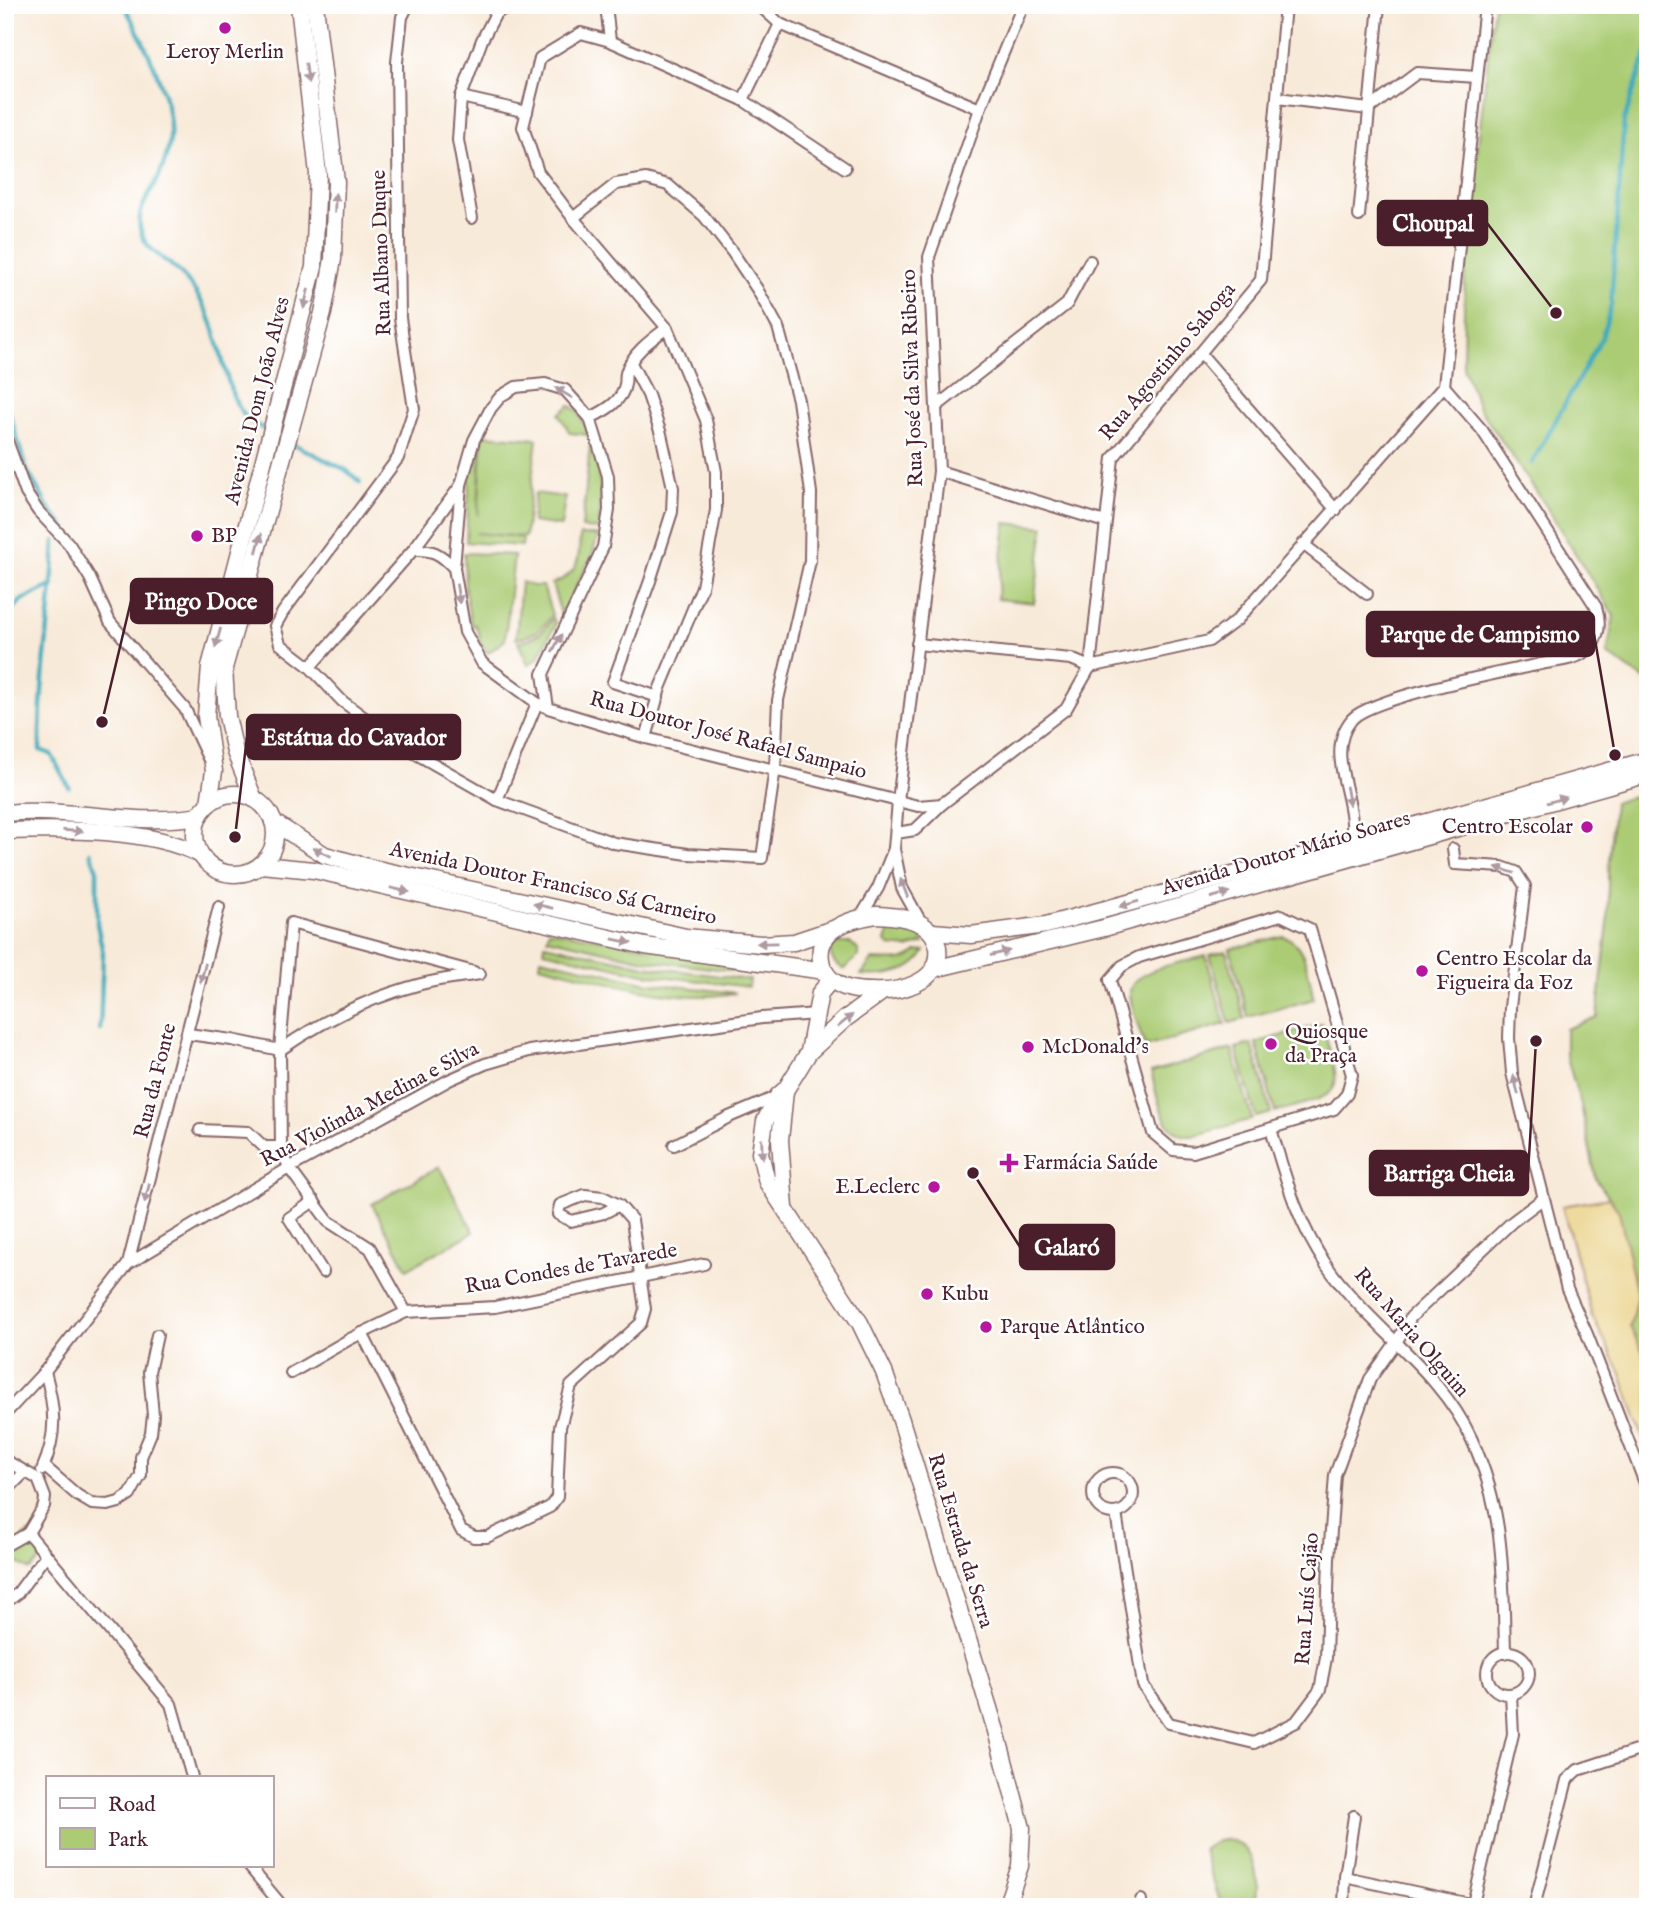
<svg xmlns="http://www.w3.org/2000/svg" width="1653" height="1912" font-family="'IM FELL English',serif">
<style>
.green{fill:#abcc74;stroke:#7a7650;stroke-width:2}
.sand{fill:#eeda9e;stroke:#9c7c64;stroke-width:2}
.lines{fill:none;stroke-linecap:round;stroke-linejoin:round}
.stream{stroke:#3caaba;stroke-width:4.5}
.street-casing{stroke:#876668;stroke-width:14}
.secondary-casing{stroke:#876668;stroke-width:19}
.street{stroke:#fff;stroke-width:10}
.secondary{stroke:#fff;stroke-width:16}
.oneway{fill:#ae9aa0}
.poi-dot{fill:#b5179e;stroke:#fff;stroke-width:2.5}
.labels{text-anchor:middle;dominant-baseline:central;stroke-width:5;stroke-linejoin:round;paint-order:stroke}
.poi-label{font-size:21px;fill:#4a1f2b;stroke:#fff;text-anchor:start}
.street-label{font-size:21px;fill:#4a1f2b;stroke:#fff}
.leader{fill:none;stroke:#4a1f2b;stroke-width:2.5}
.callout-dot{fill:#4a1f2b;stroke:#fff;stroke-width:2.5}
.callout{fill:#4a1f2b;stroke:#4a1f2b;stroke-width:2.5}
.callout-label{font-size:23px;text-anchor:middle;font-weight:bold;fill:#fff}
</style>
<rect width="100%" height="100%" fill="#fff"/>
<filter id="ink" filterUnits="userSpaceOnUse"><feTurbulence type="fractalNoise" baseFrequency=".0143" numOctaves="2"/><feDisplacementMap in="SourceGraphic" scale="14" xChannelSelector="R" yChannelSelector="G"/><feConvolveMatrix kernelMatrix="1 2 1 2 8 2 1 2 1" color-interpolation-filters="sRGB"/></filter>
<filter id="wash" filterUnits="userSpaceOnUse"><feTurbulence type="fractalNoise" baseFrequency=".00686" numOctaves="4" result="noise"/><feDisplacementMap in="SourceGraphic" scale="28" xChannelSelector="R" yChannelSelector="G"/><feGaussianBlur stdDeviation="1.57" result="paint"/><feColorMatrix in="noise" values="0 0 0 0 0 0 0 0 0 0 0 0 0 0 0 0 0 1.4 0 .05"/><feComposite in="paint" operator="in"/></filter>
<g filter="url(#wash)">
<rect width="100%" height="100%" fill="#f8ead9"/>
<g class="green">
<path d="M1494,5h154v677l-41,-28 7,-38 -70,-113 -65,-95 -16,-41 2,-108z"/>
<path d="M570,405l8,7 12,23 -20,-2 -11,-19z"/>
<path d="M483,435l54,4 -12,98 -49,-4 47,5 -1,8 -56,-4 4,-74 11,-32 -3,80z"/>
<path d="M590,445l4,4 7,40 -2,40 -17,-1z"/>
<path d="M535,493l30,4 -4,29 -29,-4z"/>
<path d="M1006,523l38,4 -10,76 -37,-4z"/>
<path d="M580,535h18l-7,23 -30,56 -9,-30c27,-10 27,-23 28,-49z"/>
<path d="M464,553l50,2 -9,85 -17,13 -11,-15 3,-2 -5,-11h-4l-6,-35z"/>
<path d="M521,582l12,4h10l9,29c-10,15 -18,20 -36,24z"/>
<path d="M553,618l3,6 -18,34 -10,7 -10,-23c17,-4 25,-9 35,-24z"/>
<path d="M1648,791v572l-18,-36 7,-32 -18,-83 -23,-33 -15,-74 -15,-50v-26l31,-12 11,-93v-52l6,-69z"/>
<path d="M895,925c13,2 25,5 29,18l-16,5 -19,-2 -3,-5 3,-9z"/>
<path d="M549,930l211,36 -2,8 -113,-14 -98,-22z"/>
<path d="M1283,936c24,7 26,42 31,63l-66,18 -18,-68z"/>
<path d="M832,943h19l7,7v6l-13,13c-12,-3 -17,-14 -13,-26z"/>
<path d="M545,944l100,22 105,14 -1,7 -106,-13 -99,-23z"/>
<path d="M925,951c-11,23 -42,26 -64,24l11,-15c14,0 34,4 44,-8z"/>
<path d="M1226,951l19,68 -16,4 -19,-68z"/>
<path d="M1206,956l19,68 -80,23c-5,-17 -14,-37 -15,-54 0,-24 58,-32 76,-37z"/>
<path d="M541,958l102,24 93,11c-64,12 -134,-13 -196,-28z"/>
<path d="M1322,1024c21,72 26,68 -47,88l-19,-69z"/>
<path d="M1252,1044l19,69 -15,4 -20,-69z"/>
<path d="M1232,1049l20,70 -59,17c-32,2 -35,-40 -42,-64z"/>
<path d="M439,1167l35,65 -67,37 -35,-65z"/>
<path d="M28,1533l18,22 -16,15 -25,-15z"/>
<path d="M1225,1839c32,6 36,41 29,68h-32l-19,-57 15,-10z"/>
</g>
<path class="sand" d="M1609,1198l10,14 18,83 -7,32 18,36v90l-27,-79 -29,-58 -30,-110z"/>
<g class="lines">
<g class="stream">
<path d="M124,5c19,35 53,100 45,140 -2,10 -6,22 -10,31 -9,19 -26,36 -17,59 6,17 26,25 38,38 11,11 20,25 27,39 15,28 19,90 42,108 5,5 13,7 19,11"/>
<path d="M5,398l21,71 22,38 24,30"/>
<path d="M291,443l55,27 14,12"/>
<path d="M1532,463l70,-126 9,-32 13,-185 24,-72"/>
<path d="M55,541c-3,70 -16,139 -15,209l11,4 18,33"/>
<path d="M5,659l3,-45 14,-14 31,-15"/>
<path d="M90,852l7,18v54l6,29 -3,77"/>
</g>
</g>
</g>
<g filter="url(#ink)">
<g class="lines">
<defs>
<g id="street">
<path d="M408,5l-6,12 -5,45 3,256 14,91 -16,49 -115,154 -8,14 5,18 30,23 32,34 62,46 93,53 117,43 74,11 74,4 13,-90 3,-68 32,-139 1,-68 -13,-93 -20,-73 -21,-38 -24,-36 -29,-37 -36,-31 -22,-6 -30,5 -43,34"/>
<path d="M606,5l4,36"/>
<path d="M759,5l21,19 200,85"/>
<path d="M461,97l66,15"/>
<path d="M1277,98l92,11 48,-36 60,4"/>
<path d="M743,100l37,-76"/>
<path d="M1359,216l20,-211"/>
<path d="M472,218l-14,-78 3,-43 21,-57 13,-25 13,-10"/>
<path d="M1201,354l135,156"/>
<path d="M631,363l17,32 13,39 12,54 -1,24 -22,69 -37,101 45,15"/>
<path d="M937,406l130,-102 23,-43"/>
<path d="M590,418c15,-7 33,-17 35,-34 1,-1 0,-10 1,-11 5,-19 26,-34 41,-45"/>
<path d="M5,435l21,58 12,18 31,33 21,34 20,44 75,87 23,49"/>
<path d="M939,471l166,51"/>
<path d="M1303,544l64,50"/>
<path d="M413,550c19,-1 27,3 41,18"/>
<path d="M917,644l154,15 19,8 119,-26 28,-21 207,-234 41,-381"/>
<path d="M310,667l103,-117 48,-65"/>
<path d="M548,708l-5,-34 60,-127 6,-37 -1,-34 -18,-58 -25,-28 -20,-6 -29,3 -15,9 -10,12 -17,32 -13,45 -7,83 11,64 17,31 55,40 11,5 98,30 272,68 24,-2 -27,26 -19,3"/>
<path d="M646,738l14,-50 42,-101 14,-77v-38l-10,-52 -39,-92 -94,-110 -35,-46 -15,-45 17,-69 41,-25 29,8 133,59 102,68"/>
<path d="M497,800l40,-97"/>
<path d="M942,804l124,-95 24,-42 23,-209 148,-178 24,-275"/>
<path d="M1349,844c1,-7 4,-15 3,-21 -1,-34 -26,-73 0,-104 20,-22 155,-48 189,-55 14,-3 36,-4 46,-14 13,-11 14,-28 9,-43l-114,-177 -38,-44"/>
<path d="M1453,849l2,15 47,3 14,5 9,14 -15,121 -1,31 3,35 55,216 20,45 61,157"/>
<path d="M1281,915l29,14 42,146 -5,19 -13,15 -141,43 -20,-2 -20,-17 -43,-153 12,-14 17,-9z"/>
<path d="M860,918l18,-30 16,-39"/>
<path d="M922,924l-20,-36 -8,-39 4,-48 41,-330 -10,-214 51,-148 43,-104"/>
<path d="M188,1034l44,6 48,10 11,-127 183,49"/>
<path d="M1271,1129c14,47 27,96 56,137 43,62 113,103 145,174 33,71 31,136 33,213"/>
<path d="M200,1130l48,2 16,15h17"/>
<path d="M674,1145l55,-28 49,-21"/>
<path d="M314,1201l-25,17 34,54"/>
<path d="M128,1264l91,-357"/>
<path d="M406,1312l-36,-64 -42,-27 -39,-53 -8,-21 -1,-97c42,-29 91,-53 141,-66 19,-5 40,-7 59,-10"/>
<path d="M362,1333l99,197 13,7h13l63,-30 7,-10 3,-70 11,-41 70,-63 4,-14 -13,-89 -13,-15 -16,-8 -18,-2 -25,10 -2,9 13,7 33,-8 15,-8"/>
<path d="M291,1373l59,-34 56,-27 89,-5 209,-43"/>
<path d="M5,1414l40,-43 83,-107 161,-96 160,-88 36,-16 44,-13 233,-33 55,-4"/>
<path d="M5,1460l33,19 7,18 -1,9 -16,27 -23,13"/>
<path d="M44,1466l33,29 15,9 16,1 11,-3 11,-7 11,-20v-18l10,-24 2,-18 -4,-43 8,-37"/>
<path d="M42,1470c16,-36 13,-62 3,-99"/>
<circle cx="1113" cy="1493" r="20"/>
<path d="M5,1492l19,-19"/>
<path d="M1116,1513l27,172 26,38 85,20 42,-21 24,-32 6,-32 3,-100 6,-83 35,-96 27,-38 14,-24 101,-95 32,-24"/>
<path d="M28,1533l143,171 21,73"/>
<path d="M5,1603l12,-9 29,-39"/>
<circle cx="1508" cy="1673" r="21"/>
<path d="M248,1865l35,42"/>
<path d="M1345,1877l139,30"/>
<path d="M1473,1904l40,-170 -2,-40"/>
<path d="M1141,1907v-7"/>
<path d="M1344,1907l1,-30 9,-61"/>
<path d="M1534,1907l33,-127 11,-10 70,-23"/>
</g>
<g id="secondary">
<circle cx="235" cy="834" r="40"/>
<path d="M254,799l-19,-47 -8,-36 -3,-48 99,-355 10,-54 3,-77 -21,-177"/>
<path d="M209,803l5,-32 -8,-55 4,-49 104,-400 4,-93 -19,-169"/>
<path d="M5,813c66,-6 130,14 194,3"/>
<path d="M273,822l52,33 43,12 318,70 75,7 33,-2 39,-13"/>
<path d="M5,831c59,-2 144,-3 196,24"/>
<path d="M261,865l53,5 331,76 180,25"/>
<path d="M876,915c15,1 34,2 47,10 8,5 13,13 15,22 5,36 -40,46 -67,44 -11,0 -27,-2 -36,-9 -8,-5 -13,-13 -14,-22 -5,-32 30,-41 55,-45z"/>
<path d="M932,932l39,3 75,-10 303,-81 299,-84"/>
<path d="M934,969l170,-41 544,-154"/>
<path d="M882,992l-37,27 -36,33 -23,37 -8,7 -13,25 -5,32 7,29 93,141 24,49 17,48 95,311 26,97 -2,38 -14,41"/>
<path d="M809,1052l11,-59 11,-13"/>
<path d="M785,1091l-5,49 5,68"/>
</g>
</defs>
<use href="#street" class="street-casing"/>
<use href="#secondary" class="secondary-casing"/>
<use href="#street" class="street"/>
<use href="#secondary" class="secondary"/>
</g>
<defs><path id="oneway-solid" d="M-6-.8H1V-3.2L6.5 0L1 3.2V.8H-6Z" transform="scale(1.75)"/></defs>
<g class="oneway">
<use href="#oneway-solid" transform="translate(307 73) rotate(83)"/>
<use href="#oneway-solid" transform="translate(335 203) rotate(-88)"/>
<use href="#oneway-solid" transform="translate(306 299) rotate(104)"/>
<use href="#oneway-solid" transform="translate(564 393) rotate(-149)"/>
<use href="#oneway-solid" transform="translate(259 543) rotate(-75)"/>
<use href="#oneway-solid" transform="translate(458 594) rotate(81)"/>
<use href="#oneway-solid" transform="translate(218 638) rotate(105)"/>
<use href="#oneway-solid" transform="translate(557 643) rotate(-62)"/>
<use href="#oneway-solid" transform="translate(1348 796) rotate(80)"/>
<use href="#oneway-solid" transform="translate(1557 800) rotate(-16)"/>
<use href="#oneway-solid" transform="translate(73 831) rotate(4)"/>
<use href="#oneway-solid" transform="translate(322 852) rotate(-155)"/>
<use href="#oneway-solid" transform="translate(1505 870) rotate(-162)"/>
<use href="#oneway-solid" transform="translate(904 888) rotate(-111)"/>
<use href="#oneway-solid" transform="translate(400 890) rotate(13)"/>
<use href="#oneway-solid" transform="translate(1220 895) rotate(-16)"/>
<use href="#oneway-solid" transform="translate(1129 904) rotate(164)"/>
<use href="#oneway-solid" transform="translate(543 906) rotate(-167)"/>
<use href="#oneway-solid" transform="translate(622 941) rotate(12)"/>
<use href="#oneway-solid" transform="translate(767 943) rotate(179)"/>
<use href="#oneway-solid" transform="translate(1000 953) rotate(-14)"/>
<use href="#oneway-solid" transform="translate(203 973) rotate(104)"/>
<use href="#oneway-solid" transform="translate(845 1021) rotate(-40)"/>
<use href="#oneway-solid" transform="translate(1516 1085) rotate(-104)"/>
<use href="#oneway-solid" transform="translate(762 1149) rotate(88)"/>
<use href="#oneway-solid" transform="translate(147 1193) rotate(105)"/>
</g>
</g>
<g class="poi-dot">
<circle cx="225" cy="28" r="7"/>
<circle cx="197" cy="536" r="7"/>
<circle cx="1587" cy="827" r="7"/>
<circle cx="1422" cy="971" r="7"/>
<circle cx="1271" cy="1044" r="7"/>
<circle cx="1028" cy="1047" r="7"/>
<path d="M1005.5 1152.5h7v7h7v7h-7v7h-7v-7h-7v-7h7z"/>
<circle cx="934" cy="1187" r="7"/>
<circle cx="927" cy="1294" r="7"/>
<circle cx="986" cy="1327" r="7"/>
</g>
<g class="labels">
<g class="poi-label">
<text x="225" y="52" text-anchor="middle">Leroy Merlin</text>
<text x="211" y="536">BP</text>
<text x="1573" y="827" text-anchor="end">Centro Escolar</text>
<text x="1436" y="959">Centro Escolar da<tspan x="1436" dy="24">Figueira da Foz</tspan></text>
<text x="1285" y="1032">Quiosque<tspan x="1285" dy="24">da Praça</tspan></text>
<text x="1042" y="1047">McDonald's</text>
<text x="1023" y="1163">Farmácia Saúde</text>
<text x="920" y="1187" text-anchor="end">E.Leclerc</text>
<text x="941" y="1294">Kubu</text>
<text x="1000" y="1327">Parque Atlântico</text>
</g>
<g class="street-label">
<text transform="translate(382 253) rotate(-92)">Rua Albano Duque</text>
<text transform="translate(1168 362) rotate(-50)">Rua Agostinho Saboga</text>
<text transform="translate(913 378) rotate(-92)">Rua José da Silva Ribeiro</text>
<text transform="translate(258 401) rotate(-76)">Avenida Dom João Alves</text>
<text transform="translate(728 736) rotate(15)">Rua Doutor José Rafael Sampaio</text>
<text transform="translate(1286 854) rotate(-16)">Avenida Doutor Mário Soares</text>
<text transform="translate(553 884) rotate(12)">Avenida Doutor Francisco Sá Carneiro</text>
<text transform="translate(156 1081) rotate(-76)">Rua da Fonte</text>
<text transform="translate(370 1105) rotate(-28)">Rua Violinda Medina e Silva</text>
<text transform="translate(571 1269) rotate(-10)">Rua Condes de Tavarede</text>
<text transform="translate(1411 1333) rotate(49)">Rua Maria Olguim</text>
<text transform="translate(960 1541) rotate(73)">Rua Estrada da Serra</text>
<text transform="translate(1308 1599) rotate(-86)">Rua Luís Cajão</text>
</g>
</g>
<path class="leader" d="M1556 313L1487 223M102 722L131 601M1615 755L1594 634M235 837L247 737M1536 1041L1528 1173M973 1173L1020 1247"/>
<g class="callout-dot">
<circle cx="1556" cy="313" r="7"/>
<circle cx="102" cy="722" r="7"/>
<circle cx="1615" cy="755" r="7"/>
<circle cx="235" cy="837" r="7"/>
<circle cx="1536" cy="1041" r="7"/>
<circle cx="973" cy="1173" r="7"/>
</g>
<g class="callout">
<rect x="1378" y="201" width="109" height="44" rx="7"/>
<rect x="131" y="579" width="141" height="44" rx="7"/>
<rect x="1367" y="612" width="227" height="44" rx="7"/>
<rect x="247" y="715" width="213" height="44" rx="7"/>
<rect x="1370" y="1151" width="158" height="44" rx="7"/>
<rect x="1020" y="1225" width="94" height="44" rx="7"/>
</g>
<g class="callout-label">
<text x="1433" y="231">Choupal</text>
<text x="201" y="609">Pingo Doce</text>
<text x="1480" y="642">Parque de Campismo</text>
<text x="354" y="745">Estátua do Cavador</text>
<text x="1449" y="1181">Barriga Cheia</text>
<text x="1067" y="1255">Galaró</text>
</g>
<rect width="1653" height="1912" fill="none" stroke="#fff" stroke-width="28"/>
<rect x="46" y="1776" width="228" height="91" fill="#ffffff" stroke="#b7a5aa" stroke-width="2"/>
<rect x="60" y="1798" width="35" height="10" fill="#ffffff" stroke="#b7a5aa" stroke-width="2"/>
<text x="108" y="1811" font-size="21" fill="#4a1f2b">Road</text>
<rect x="60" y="1828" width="35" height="21" fill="#abcc74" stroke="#b7a5aa" stroke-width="2"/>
<text x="108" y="1846" font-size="21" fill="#4a1f2b">Park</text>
</svg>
